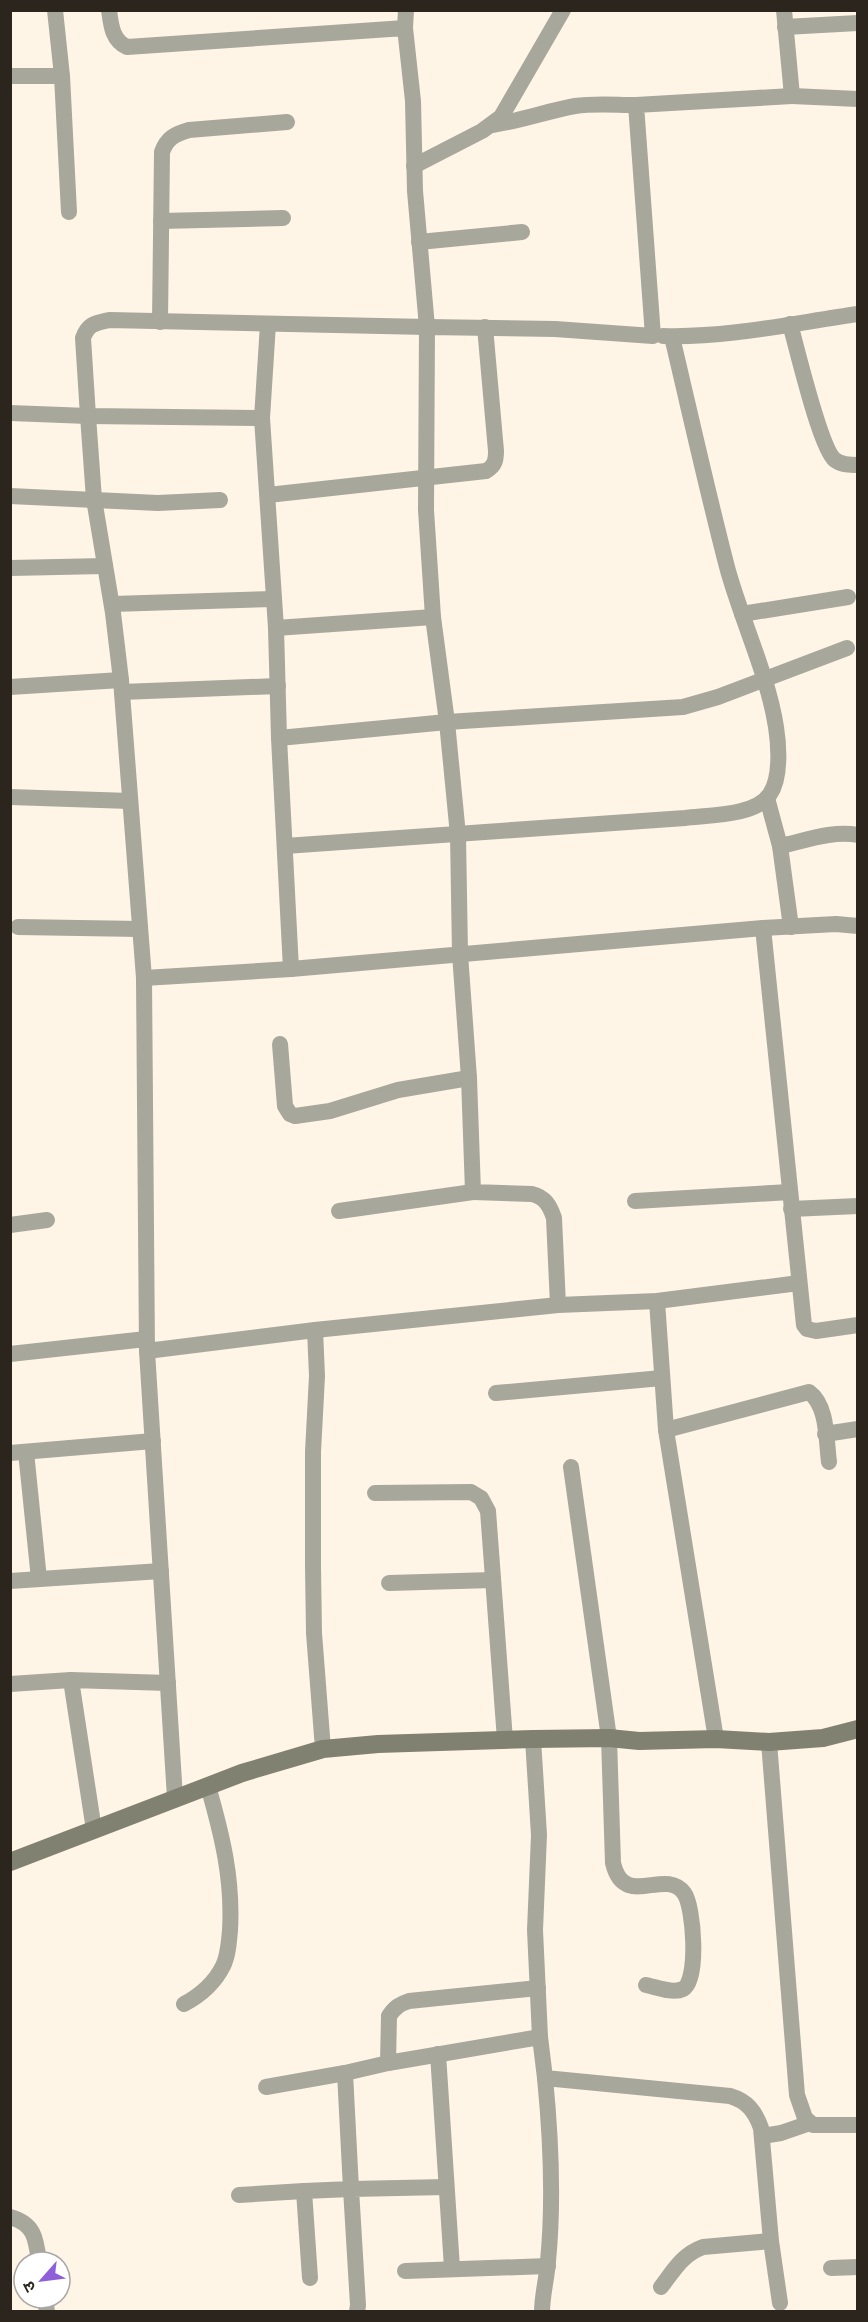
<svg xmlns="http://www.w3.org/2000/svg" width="868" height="2322" font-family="'Fira Sans','Noto Sans Devanagari',sans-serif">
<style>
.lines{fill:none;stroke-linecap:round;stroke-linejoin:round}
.street{stroke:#a7a79c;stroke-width:16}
.secondary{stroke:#818172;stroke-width:18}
</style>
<rect width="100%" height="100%" fill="#fef5e7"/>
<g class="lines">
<g class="street">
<path d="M109,10c2,15 3,30 18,37l278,-19 8,73 2,90 12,136 -318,-7c-14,3 -21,4 -26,18l5,78 174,2"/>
<path d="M785,27l73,-4"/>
<path d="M405,28l1,-18"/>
<path d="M10,76h52l-7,-66"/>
<path d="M62,76l7,136"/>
<path d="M792,96l66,3"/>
<path d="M492,125c29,-4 55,-14 83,-19 19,-3 41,-1 61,-1"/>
<path d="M414,166l68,-35 19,-14 62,-107"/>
<path d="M161,221l122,-3"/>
<path d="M419,242l103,-10"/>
<path d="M160,322l2,-170c5,-14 13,-18 27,-22l98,-8"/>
<path d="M268,324l-6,94 14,210 3,110 12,231"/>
<path d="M790,324c7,24 30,124 45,136 7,5 15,5 23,5"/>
<path d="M663,336c65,2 131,-13 195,-22"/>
<path d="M10,413l78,3 6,83 19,114 8,67 23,298 3,373 168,-21 243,-25 99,-4 142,-18"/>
<path d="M268,495l218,-24c9,-5 10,-11 10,-20l-11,-124"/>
<path d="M10,496l148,7 62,-3"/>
<path d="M10,568l95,-2"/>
<path d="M112,604l162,-5"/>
<path d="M742,614l106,-17"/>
<path d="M276,628l157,-11"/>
<path d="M10,687l111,-7"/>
<path d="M122,692l156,-6"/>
<path d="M279,738l168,-16 236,-15 35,-10 129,-49"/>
<path d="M10,797l120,4"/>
<path d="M767,798l13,48 11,81"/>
<path d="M285,846l400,-28c24,-3 71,-2 85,-24 11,-16 9,-48 6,-67 -8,-52 -35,-108 -49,-160 -20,-77 -37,-154 -55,-230"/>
<path d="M780,846c24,-5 53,-16 78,-11"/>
<path d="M18,927l122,2"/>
<path d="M763,928l73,-4 22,2"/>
<path d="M144,978l147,-9 472,-41 41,397 3,4 9,2 42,-6"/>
<path d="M280,1044l5,62 5,8 5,2 35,-5 68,-21 71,-12"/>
<path d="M635,1201l155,-9"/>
<path d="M791,1209l67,-3"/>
<path d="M339,1211l134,-19"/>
<path d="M10,1225l37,-5"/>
<path d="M657,1301l9,129 50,309"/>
<path d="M558,1305l-4,-87c-4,-12 -9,-21 -22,-24l-59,-2 -4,-114 -9,-124 -2,-119 -11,-113 -14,-105 -7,-107 1,-183 128,2 98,7 -17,-231 156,-9 -8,-86"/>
<path d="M315,1330l2,46 -4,76v115l1,66 9,116"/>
<path d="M147,1351l28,447"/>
<path d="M10,1354l136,-15"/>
<path d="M496,1393l166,-15"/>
<path d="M666,1430l143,-38c19,14 17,48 20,70"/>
<path d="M825,1434l33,-5"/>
<path d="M26,1452l13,127"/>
<path d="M10,1453l143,-12"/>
<path d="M571,1467l38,271 4,125c11,47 52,4 71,30 10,13 15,88 -1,96 -10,5 -27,-2 -37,-4"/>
<path d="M375,1493l96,-1 10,6 7,13 17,229"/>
<path d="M10,1581l151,-10"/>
<path d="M389,1583l104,-3"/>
<path d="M10,1684l61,-4"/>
<path d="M533,1739l6,96 -4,95 5,107 5,41 185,18c17,5 25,15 31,32l10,113 9,62"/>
<path d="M769,1742l28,353 8,23 8,7h45"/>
<path d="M94,1830l-23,-150 97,3"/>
<path d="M184,2004c17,-9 30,-20 39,-38 5,-10 6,-24 7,-36 3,-51 -8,-95 -22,-144"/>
<path d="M438,2054l14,214"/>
<path d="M388,2063l152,-26"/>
<path d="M266,2087l79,-14"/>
<path d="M762,2136l19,-3 29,-10"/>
<path d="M239,2195l65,-4"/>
<path d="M10,2217c25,7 26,22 29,45"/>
<path d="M831,2268l27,-1"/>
<path d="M405,2271l143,-5"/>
<path d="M310,2278l-6,-87 47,-2 -6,-116 43,-10 1,-47c6,-9 11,-12 20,-15l129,-13"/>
<path d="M661,2287c13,-17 22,-33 42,-40l68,-6"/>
<path d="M45,2298l2,14"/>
<path d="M357,2312l1,-7 -7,-116 95,-2"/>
<path d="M542,2312c0,-17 5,-34 6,-51 6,-61 3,-122 -3,-183"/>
</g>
<path class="secondary" d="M10,1862l232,-89 81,-24 55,-5 155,-5 76,-1 30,3 77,-2 53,3 54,-4 35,-9"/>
</g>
<rect width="868" height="2322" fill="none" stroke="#2b251d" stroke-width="24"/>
<g transform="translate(42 2280) rotate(242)"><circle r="28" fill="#ffffff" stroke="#aaa8a5" stroke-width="1.5"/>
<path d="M0-4.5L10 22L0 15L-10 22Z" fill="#8e5fd9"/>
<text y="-9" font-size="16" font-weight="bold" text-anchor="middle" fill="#2b251d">उ</text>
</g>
</svg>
